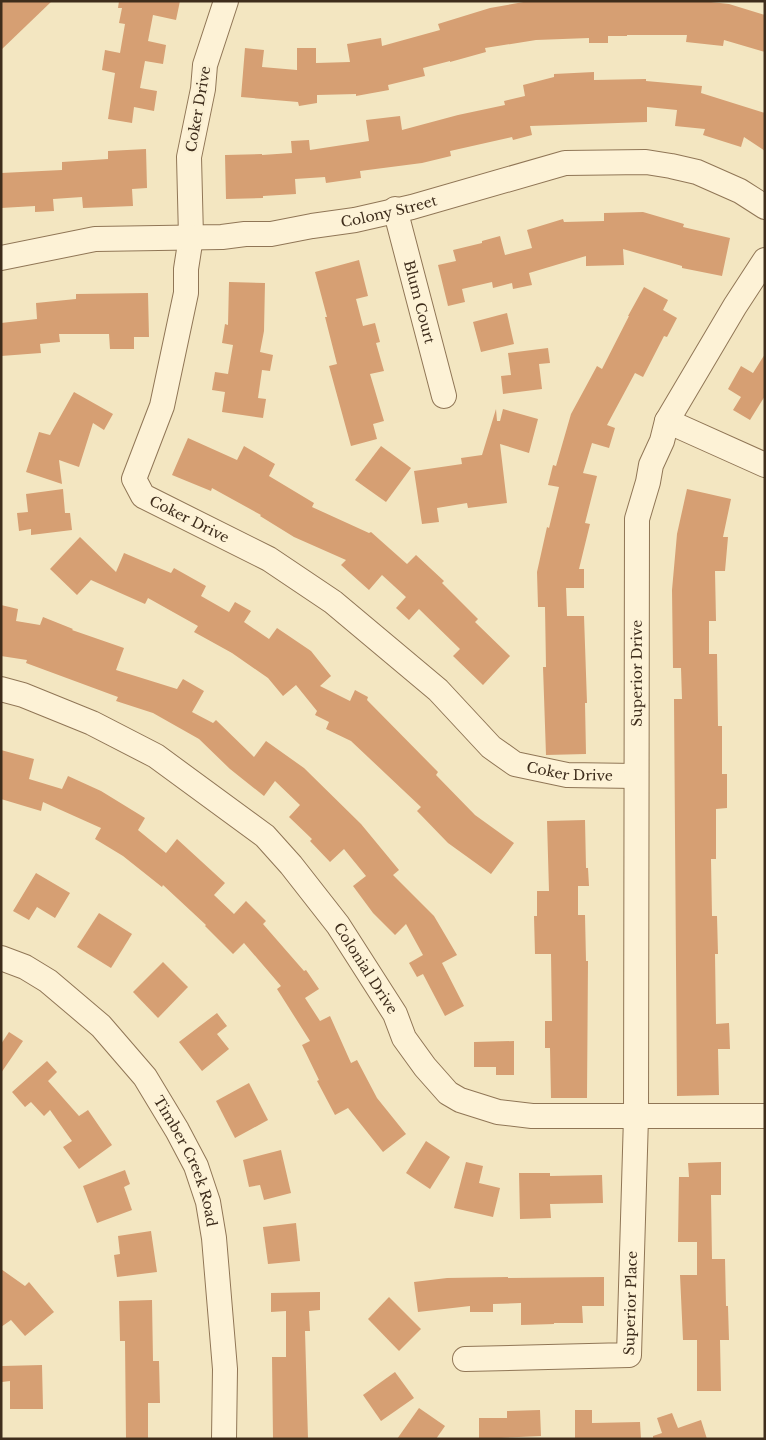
<svg xmlns="http://www.w3.org/2000/svg" width="766" height="1440" font-family="'Libre Baskerville',serif">
<style>
.building{fill:#d69f73}
.lines{fill:none;stroke-linecap:round;stroke-linejoin:round}
.minor-casing{stroke:#907656;stroke-width:26}
.minor{stroke:#fdf2d6;stroke-width:24}
.labels{text-anchor:middle;dominant-baseline:central;stroke-width:5;stroke-linejoin:round;paint-order:stroke}
.street-label{font-size:14px;fill:#3e2d1c;stroke:#faefd2}
</style>
<rect width="100%" height="100%" fill="#f3e6c1"/>
<g class="building">
<path d="M1,1h51l-51,49z"/>
<path d="M119,1h61l-4,19 -23,-5 -5,26 18,4 -3,19 -18,-3 -5,27 17,3 -3,20 -20,-4 -2,16 -24,-4 7,-46 -13,-3 3,-20 15,3 5,-29 -6,-1 3,-15h-4z"/>
<path d="M529,1h173l27,3 36,11v37l-41,-12 -1,6 -37,-4 1,-7h-60v1h-19v7h-19v-5l-53,2 -51,8 1,4 -36,10v-1l-27,7 2,8 -37,9 1,5 -33,6v-2l-39,1v8l-18,3 -1,-4 -57,-5 4,-49 19,2 -2,17 35,3v-22h19v15l34,-1 -3,-18 34,-6 1,8 58,-16 -2,-6 52,-16z"/>
<path d="M594,72v8l52,-1v2l56,5 -1,7 64,20v38l-21,-14 -3,10 -38,-12 2,-6 -30,-3 2,-16 -30,-3v15l-117,4 2,9 -19,5 -1,-3 -62,14 1,5 -29,7 -62,8 1,7 -35,5 -1,-6 -30,2 1,15 -33,2v2l-37,1 -1,-44 37,-1v1l30,-2 -1,-12 18,-1 1,10 59,-9 -3,-21 34,-4 2,14 56,-15 47,-10 -1,-4 21,-5 -2,-11 31,-8v-3z"/>
<path d="M146,149l1,39 -15,1 1,17 -50,2 -1,-11 -29,2 1,12 -19,1v-6l-34,2v-35l61,-3v-8l46,-3v-8z"/>
<path d="M643,212l41,12 -1,3 47,11 -8,38 -40,-8v-2l-59,-17 1,16 -38,1v-10l-57,17 3,12 -19,4 -1,-6 -19,5 -1,-6 -30,7 3,13 -17,4 -10,-41 18,-4 -3,-11 29,-7v-2l18,-5 5,19 27,-7 -5,-18 36,-11 1,3 40,-1v-8z"/>
<path d="M359,260l9,36 -12,3 7,27 12,-3 5,19 -4,1 8,28 -14,3 14,47 -11,3 4,15 -26,7 -22,-80 8,-2 -12,-47h2l-12,-45z"/>
<path d="M229,282l36,1 -1,48 -4,21 13,3 -3,16 -8,-1 -4,28 8,1 -3,19 -41,-6 3,-20 -13,-2 3,-18 13,2 5,-29 -11,-2 3,-19 3,1z"/>
<path d="M644,287l24,13 -5,10 14,8 -10,19 -3,-1 -21,41 -8,-4 -28,52 8,3 -6,20 -17,-5 -9,30 14,3 -12,47 5,1 -11,45h5v19h-18l1,28h17l3,87h-2l1,51 -40,1 -3,-88h3l-1,-60h-7l-1,-35 10,-45 2,1 10,-41 -11,-2 5,-20 3,1 15,-52 26,-48 5,3 27,-53h-1z"/>
<path d="M148,293l1,44h-15v12h-24l-1,-15h-50l1,8 -20,2 1,9 -40,3v-33l36,-4 -1,-16 40,-4v-5z"/>
<path d="M507,313l7,31 -33,8 -8,-30z"/>
<path d="M548,348l2,15 -11,1 3,25 -39,5 -2,-18 10,-1 -3,-22z"/>
<path d="M765,354v42l-15,24 -17,-10 8,-13 -13,-8 13,-23 12,7z"/>
<path d="M74,392l39,22 -9,16 -11,-7 -14,44 -20,-7 3,24 -36,-12 13,-40 11,3z"/>
<path d="M496,409l1,12h3l3,-12 35,10 -9,34 -29,-9 7,59 -39,5 -1,-5 -30,5 2,14 -17,2 -8,-53 48,-7 -1,-6 21,-3z"/>
<path d="M188,438l49,22 7,-14 31,18 -6,12 45,27 -2,4 57,26 2,-1 36,32 9,-9 28,26 -2,2 36,36 -3,3 35,34 -27,29 -30,-29 7,-7 -41,-40 -10,11 -13,-12 10,-11 -24,-22 -13,15 -28,-25 5,-5 -52,-23 -34,-21 1,-1 -49,-27 -1,3 -39,-16z"/>
<path d="M381,446l30,22 -25,34 -31,-22z"/>
<path d="M63,489l2,24h5l2,17 -41,5v-6l-12,2 -2,-18 11,-1 -2,-18z"/>
<path d="M687,489l44,10 -8,38h5l-3,34h-10l1,50h-7v33h8l1,72h4v48h5v34l-11,1v50h-5l1,57h5l1,38h-3l1,70 13,-1 1,26h-12l1,46 -42,1 -3,-397h8l-1,-31h-8l-1,-78 5,-56z"/>
<path d="M80,537l36,35 8,-19 47,20 3,-5 32,18 -5,10 28,16 6,-10 16,9 -7,11 25,17 8,-11 34,23 20,25 -11,10 30,15 5,-11 13,7 -1,3 71,72 -2,3 39,40 39,28 -23,31 -43,-31 -31,-32 4,-4 -70,-66 -25,-12 3,-7 -14,-7 2,-4 -21,-26 -13,11 -15,-18 -36,-25 -38,-21 4,-6 -50,-28 -3,6 -54,-24 -14,15 -27,-26z"/>
<path d="M1,605l17,4 -2,12 24,4 3,-8 30,12 -1,1 52,18 -8,22 61,19 6,-10 21,12 -12,21 21,11 3,-3 38,37 12,-16 38,27 57,56 38,46 -6,5 41,41 23,39 -15,8 22,43 -19,10 -22,-42 -6,3 -8,-14 14,-8 -17,-31 -11,11 -22,-22 -20,-27 13,-10 -22,-27 -14,13 -20,-21 2,-2 -23,-22 11,-12 -25,-24 -11,15 -34,-27 -31,-30 -46,-26 -37,-12 2,-4 -92,-34 1,-3 -26,-4z"/>
<path d="M1,750l33,9 -5,20 33,10 6,-13 33,15 44,27 -7,12 28,23 11,-14 48,44 -11,12 20,19 12,-13 20,20 -3,3 41,47 2,-1 13,19 -14,9 15,23 10,-5 21,47 6,-3 20,38 29,36 -23,18 -35,-44 -13,7 -18,-34 2,-1 -17,-35 8,-4 -33,-52 4,-3 -37,-43 -11,11 -28,-28 1,-1 -43,-40 -1,2 -39,-31 -28,-17 6,-11 -58,-26 -2,9 -40,-12z"/>
<path d="M585,820l1,48h2l1,18h-11v29h7l1,46h2l-1,137h-36l-1,-50h-5v-27h7l-1,-67h-16l-1,-38h3v-25h12l-2,-70z"/>
<path d="M36,873l34,20 -15,25 -18,-11 -8,13 -16,-9z"/>
<path d="M99,913l33,21 -21,34 -34,-21z"/>
<path d="M163,962l25,25 -30,31 -25,-26z"/>
<path d="M217,1013l10,13 -10,8 12,15 -27,22 -23,-29z"/>
<path d="M9,1032l14,9 -22,32v-29z"/>
<path d="M514,1041v34h-18v-8h-22v-25z"/>
<path d="M47,1061l10,11 -9,9 31,35 9,-6 24,35 -33,24 -16,-22 9,-6 -22,-31 -6,6 -13,-14 -6,5 -13,-15z"/>
<path d="M249,1083l19,37 -33,18 -19,-37z"/>
<path d="M426,1141l24,16 -20,32 -24,-16z"/>
<path d="M281,1150l10,43 -27,7 -4,-15 -11,2 -6,-27z"/>
<path d="M466,1162l17,4 -4,17 21,5 -7,29 -39,-9z"/>
<path d="M721,1162v33h-10l1,64h13l1,47h2l1,34h-9l1,51h-24v-51h-14l-3,-65h17v-33h-19l1,-65h10l-1,-14z"/>
<path d="M125,1170l5,14 -6,3 8,23 -35,13 -14,-37z"/>
<path d="M519,1173h31v3l52,-1 1,28 -53,1 1,14 -31,1z"/>
<path d="M296,1223l4,38 -32,3 -5,-37z"/>
<path d="M151,1231l6,41 -40,5 -3,-22 6,-1 -2,-18z"/>
<path d="M1,1269l24,17 4,-4 25,30 -29,24 -14,-16 -10,7z"/>
<path d="M508,1277v1l96,-1v29h-22l1,17h-29v1l-33,1v-22l-28,1v8h-23v-6l-52,6 -4,-30 33,-4z"/>
<path d="M320,1292v18l-11,1 1,20h-5l3,108h-35l-1,-82h14v-46l-15,1v-19z"/>
<path d="M389,1297l32,32 -22,22 -31,-32z"/>
<path d="M152,1300l1,61h6l1,42h-12v36h-22l-1,-98h-5l-1,-40z"/>
<path d="M42,1365l1,44h-33v-28l-8,1v-16z"/>
<path d="M395,1372l19,26 -33,23 -18,-26z"/>
<path d="M419,1408l26,18 -9,13h-39z"/>
<path d="M540,1410l1,26 -62,3v-21h28v-7z"/>
<path d="M575,1410h17v13l48,-1 1,17h-66z"/>
<path d="M672,1413l6,15 23,-8 6,19h-54v-3l9,-3 -5,-15z"/>
</g>
<g class="lines">
<defs>
<g id="minor">
<path id="s1" d="M226,1l-21,64 -2,24 -14,68 2,80 -5,32v24l-24,113 -28,73 9,17 126,63 64,43 105,88 53,57 24,17 52,11 69,1"/>
<path id="s2" d="M395,209l49,187"/>
<path id="s3" d="M1,258l94,-19 127,-2 23,-3h26l41,-8 43,-6 57,-13 153,-44 81,-1 25,4 26,6 43,19 25,16"/>
<path d="M667,421l98,44"/>
<path id="s4" d="M1,689l22,6 69,28 64,33 109,80 26,29 47,60 57,89 9,24 21,29 23,26 12,7 38,12 34,4h233"/>
<path id="s5" d="M1,958l24,9 23,14 53,45 44,51 32,53 19,36 12,36 6,36 11,131 -1,70"/>
<path id="s6" d="M465,1359l164,-4 7,-238 1,-598 11,-37 3,-17 11,-24 5,-20 68,-115 30,-46"/>
</g>
</defs>
<use href="#minor" class="minor-casing"/>
<use href="#minor" class="minor"/>
</g>
<g class="labels">
<g class="street-label">
<text transform="translate(198 109) rotate(-80)">Coker Drive</text>
<text stroke="none"><textPath href="#s3" startOffset="392">Colony Street</textPath></text>
<text stroke="none"><textPath href="#s2" startOffset="96">Blum Court</textPath></text>
<text stroke="none"><textPath href="#s1" startOffset="562">Coker Drive</textPath></text>
<text stroke="none"><textPath href="#s6" startOffset="846">Superior Drive</textPath></text>
<text stroke="none"><textPath href="#s1" startOffset="1028">Coker Drive</textPath></text>
<text stroke="none"><textPath href="#s4" startOffset="471">Colonial Drive</textPath></text>
<text stroke="none"><textPath href="#s5" startOffset="284">Timber Creek Road</textPath></text>
<text stroke="none"><textPath href="#s6" startOffset="216">Superior Place</textPath></text>
</g>
</g>
<rect width="766" height="1440" fill="none" stroke="#3e2d1c" stroke-width="5"/>
</svg>
